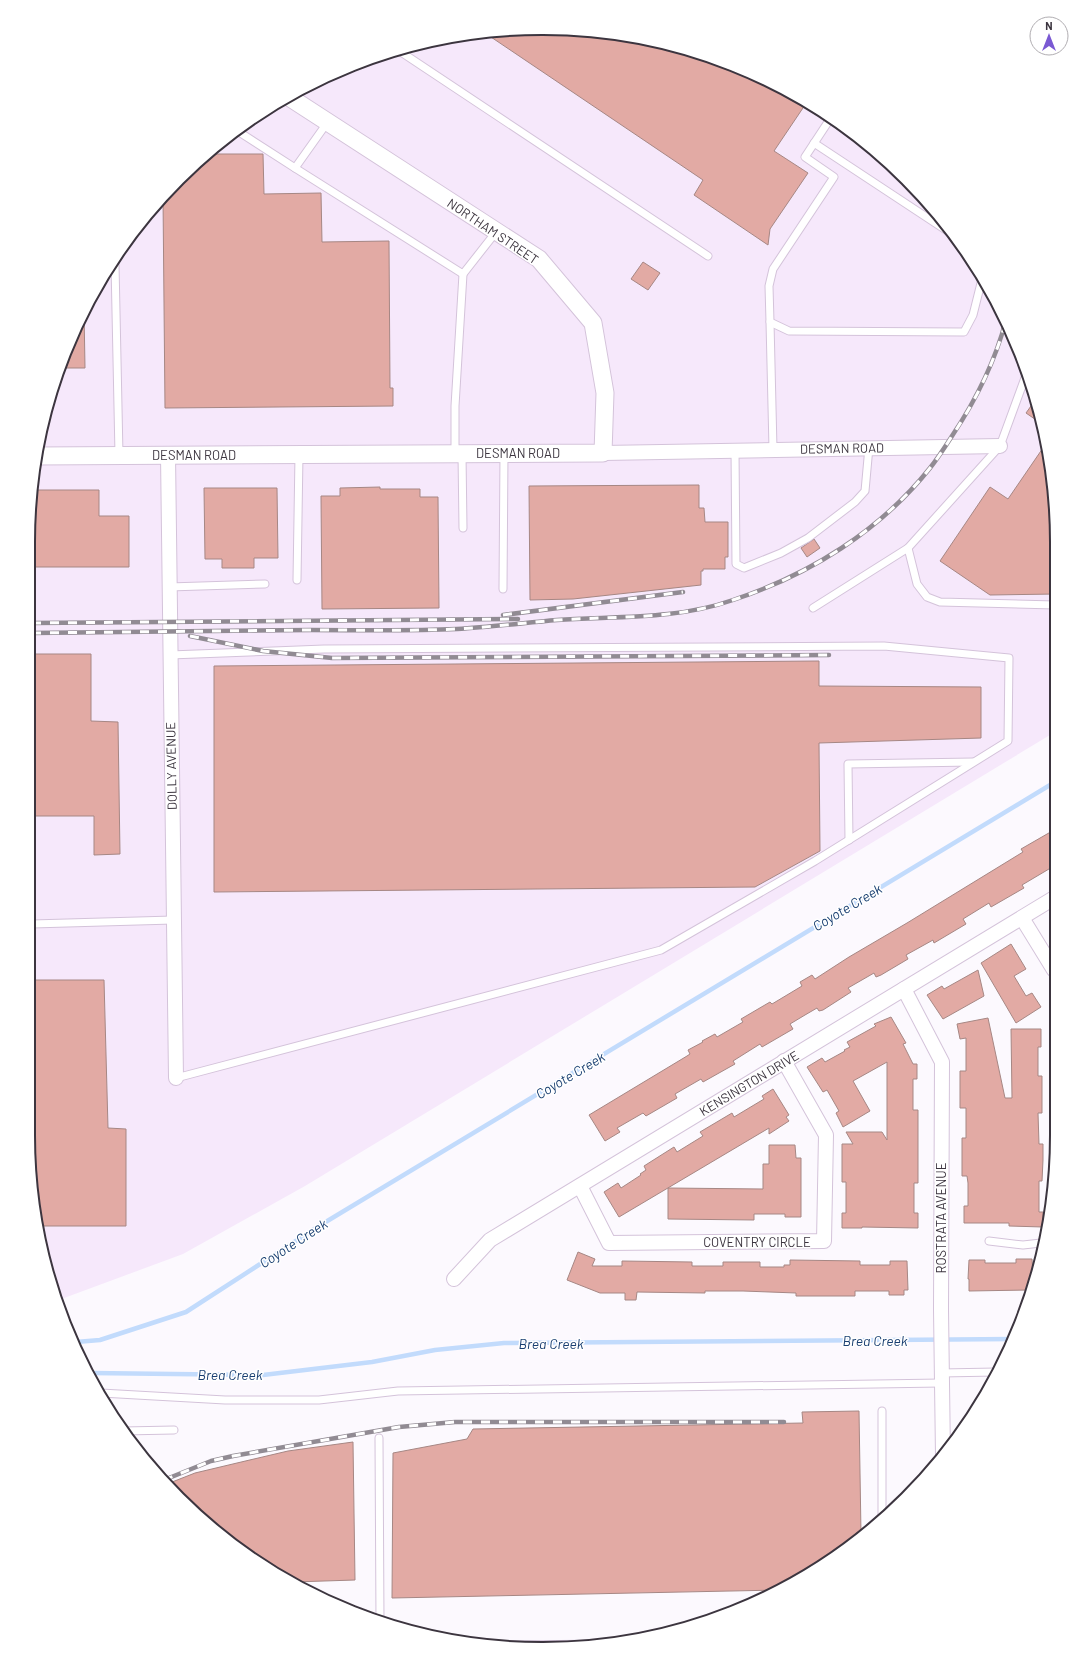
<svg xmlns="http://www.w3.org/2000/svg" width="1085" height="1677" font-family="Barlow,sans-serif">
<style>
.built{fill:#f6e8fb}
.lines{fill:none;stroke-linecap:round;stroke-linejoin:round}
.stream{stroke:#c2dbfc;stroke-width:4.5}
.building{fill:#e2aaa4;stroke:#a68784}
.service-casing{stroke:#d4c3da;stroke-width:9}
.minor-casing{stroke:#d4c3da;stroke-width:16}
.tertiary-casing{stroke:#d4c3da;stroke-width:19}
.service{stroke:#fff;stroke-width:7}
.minor{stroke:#fff;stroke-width:14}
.tertiary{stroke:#fff;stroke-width:17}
.rail-casing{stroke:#918b93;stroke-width:4.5}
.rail{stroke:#fff;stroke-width:3;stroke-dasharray:9;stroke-linecap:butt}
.labels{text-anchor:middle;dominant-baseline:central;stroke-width:3;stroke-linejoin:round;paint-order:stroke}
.street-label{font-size:13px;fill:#3c353f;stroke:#fff}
.water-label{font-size:14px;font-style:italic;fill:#193f71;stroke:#fff}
.rim{fill:none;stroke:#3c353f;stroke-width:2}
</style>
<rect width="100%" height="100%" fill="#fcf9fe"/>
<path class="built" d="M509,29l291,68 82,59 69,73 53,86 35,94 17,100 -1,223 -750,454 -122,68 -127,47 -24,-99v-727l14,-66 35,-94 75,-112 73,-69 86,-53 94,-35z"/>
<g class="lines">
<g class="stream">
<path d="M76,1342l24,-2 86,-28 133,-86 736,-444"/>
<path d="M91,1373l172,2 109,-13 63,-12 69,-7 510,-4"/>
</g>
</g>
<g class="building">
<path d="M509,29l100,3 99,23 92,42 7,5 -33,49 34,22 -38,56 -2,16 -74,-50 9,-15 -218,-147z"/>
<path d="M208,154h55l1,40 57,-1 1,49 67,-1 1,147h3v18l-228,2 -2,-211z"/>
<path d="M643,262l17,11 -12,17 -17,-11z"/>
<path d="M84,310l1,58h-24l20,-53z"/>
<path d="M1036,399l3,10 3,15 -16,-11z"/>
<path d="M1045,445l11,64v85l-66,1 -50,-34 50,-74 18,12z"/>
<path d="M699,485v23h5l1,14h23v35h-3v12h-22v2h-2v14l-128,14 -43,1 -1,-114z"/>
<path d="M380,487v2h40v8h18l1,111 -117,1 -1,-113h19v-8z"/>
<path d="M204,488h73l1,70h-24v10h-32v-9h-17z"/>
<path d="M32,490h67v26h30v51h-97z"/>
<path d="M814,539l6,9 -13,9 -6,-9z"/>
<path d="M32,654h59v67l27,1 2,132 -26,1v-39h-62z"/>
<path d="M819,661v25l162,1v51l-162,5 1,108 -65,36 -541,5v-226z"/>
<path d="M1054,830v36l-32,19 2,3 -33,19 -2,-4 -26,16 3,5 -32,19 -1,-3 -27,15 2,4 -27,16 -5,2 -2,-4 -26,15 3,4 -28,18 -4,1 -2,-3 -12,7 -15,9 3,5 -31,18 -2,-3 -27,17 2,3 -32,18 -2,-3 -26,15 2,4 -31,18 -3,-3 -26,15 3,4 -15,9 -16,-26 98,-59 3,-2 -2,-4 15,-8 -1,-1 13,-7 2,3 26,-15 -2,-3 29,-17 2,2 30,-18 -2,-4 12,-7 3,4 34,-22 58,-34 116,-71 -2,-3z"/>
<path d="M1011,944l15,25 -12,7 12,20 6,-3 9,14 -25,16 -35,-60z"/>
<path d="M978,970l6,26 -41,23 -16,-24 15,-9 2,3z"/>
<path d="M32,980h72l4,148 18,1v97h-88l-6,-24z"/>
<path d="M891,1017l15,26 -3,1 10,20h4v15h-4v31h5v73h-4v30h4v15l-56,-1v1h-20v-15h4v-31h-4v-38h11l-7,-12h36l5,8v-78l-34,19 17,30 -27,16 -7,-14 3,-2 -12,-21 -4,2 -16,-25 15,-9 3,4 20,-11 -1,-1 6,-3 -3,-5 29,-16 -2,-2z"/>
<path d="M988,1018l17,80h7l-1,-69h30v18h-3v29h4v37h-4l1,31h4v16l-1,21h-3v31h4v15l-34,-1v-3h-45v-17h4v-23l-1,-7h-5v-38h4v-30h-6v-37h6v-33l-6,1 -3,-15z"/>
<path d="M773,1089l16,26 -3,2 3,4 -20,13v-6l-150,89 -15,-25 14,-9 3,5 20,-13 -1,-1 6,-4 -2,-4 30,-19 3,5 26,-16 -3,-4 32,-19 2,4 30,-18 -2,-3z"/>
<path d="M769,1145h26l1,13h5v59h-16v-3h-31v6l-86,-1v-31l95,1v-25h6z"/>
<path d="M578,1252l17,7 -3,7h30v-5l70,1v4h31v-4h37v5h24v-2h6v-5l70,1v4h30v-4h17l1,29h-4v5h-15v-4h-34v5h-59v-3l-53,-2h-38v2l-68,-1 -1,8h-11v-7h-25l-33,-13z"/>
<path d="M1016,1259h16l1,16 -4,15 -60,1v-12h-1l1,-19h16v3h31z"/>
<path d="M859,1411l2,122 -33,29 -48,28 -388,8 1,-145 74,-14 6,-10 330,-6 -1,-11z"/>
<path d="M353,1442l2,138 -62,2 -64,-39 -50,-45 -12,-14 28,-11 42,-10 51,-12z"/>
</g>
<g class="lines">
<defs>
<g id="service">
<path d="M398,50l310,206"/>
<path d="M830,119l-25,38 29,20 -61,92 -4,17 1,36 19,9 175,1 9,-17 9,-36"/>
<path d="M236,130l59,38 32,-45"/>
<path d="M814,143l141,93"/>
<path d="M295,168l168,106 33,-42"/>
<path d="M115,264l4,191"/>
<path d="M770,322l3,127"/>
<path d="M735,450l1,114 8,4 37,-15 27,-15 47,-36 10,-11 4,-44"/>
<path d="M455,454v-48l8,-132"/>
<path d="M462,454l1,74"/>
<path d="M908,548l92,-102 26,-71"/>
<path d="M297,580l2,-125"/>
<path d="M169,587l96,-3"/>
<path d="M503,589l1,-135"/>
<path d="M813,608l95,-60 9,36 10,13 13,5 115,3"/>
<path d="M170,655l154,-6 560,-3 125,12 -1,83 -193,120 -154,89 -485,128"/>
<path d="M849,840l-1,-76 125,-2"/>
<path d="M32,924l141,-4"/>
<path d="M989,1241l34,4 18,-2"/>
<path d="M941,1373l55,-1"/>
<path d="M101,1393l124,7h94l79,-9 543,-8"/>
<path d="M882,1411v104"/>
<path d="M123,1431l51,-1"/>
<path d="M379,1438l1,184"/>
<path d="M494,1645l117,-1"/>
</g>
<g id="minor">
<path d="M603,453l397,-7"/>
<path d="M168,455l8,623"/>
<path d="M1022,918l32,52"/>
<path d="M904,989l38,73 -1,248 2,146"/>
<path d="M580,1186l29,57 215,-2 2,-106 -42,-74"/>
<path d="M454,1279l36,-39 564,-342"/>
</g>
<path id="tertiary" d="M36,456l567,-3 2,-60 -12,-70 -54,-64 -250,-162"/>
</defs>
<use href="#service" class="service-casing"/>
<use href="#minor" class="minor-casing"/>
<use href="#tertiary" class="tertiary-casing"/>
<use href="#service" class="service"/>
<use href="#minor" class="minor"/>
<use href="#tertiary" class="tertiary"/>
<defs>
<g id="rail">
<path d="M503,615l180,-23"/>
<path d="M32,623l486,-4"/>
<path d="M32,633c93,-1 186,-2 279,-3 49,0 97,1 146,-1 33,-2 66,-6 100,-9 59,-4 119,0 176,-20 76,-25 147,-69 197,-132 8,-10 15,-21 22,-32 24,-36 43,-74 54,-116"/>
<path d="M190,636l73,15 69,7 497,-3"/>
<path d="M164,1480l47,-19 22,-5 166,-29 56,-5h329"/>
</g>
</defs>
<use href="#rail" class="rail-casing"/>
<use href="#rail" class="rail"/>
</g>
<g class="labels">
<g class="street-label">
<text transform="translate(493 231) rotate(34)">NORTHAM STREET</text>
<text transform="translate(842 448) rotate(-1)">DESMAN ROAD</text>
<text x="518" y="453">DESMAN ROAD</text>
<text x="194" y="455">DESMAN ROAD</text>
<text transform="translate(171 766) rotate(-91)">DOLLY AVENUE</text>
<text transform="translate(749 1083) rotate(-31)">KENSINGTON DRIVE</text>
<text transform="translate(941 1218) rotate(-90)">ROSTRATA AVENUE</text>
<text x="757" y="1242">COVENTRY CIRCLE</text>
</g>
<g class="water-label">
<text transform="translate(847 907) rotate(-31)">Coyote Creek</text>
<text transform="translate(570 1075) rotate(-31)">Coyote Creek</text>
<text transform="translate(293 1243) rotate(-33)">Coyote Creek</text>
<text x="875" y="1340">Brea Creek</text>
<text x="551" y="1343">Brea Creek</text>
<text x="230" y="1374">Brea Creek</text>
</g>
</g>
<path d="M0 0H1085V1677H0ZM542 35H543A507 507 0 0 1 1050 542V1135A507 507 0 0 1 543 1642H542A507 507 0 0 1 35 1135V542A507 507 0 0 1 542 35Z" fill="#fff" fill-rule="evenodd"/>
<path class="rim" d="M542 35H543A507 507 0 0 1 1050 542V1135A507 507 0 0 1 543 1642H542A507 507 0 0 1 35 1135V542A507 507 0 0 1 542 35Z"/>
<g transform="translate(1049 36)"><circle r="19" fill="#ffffff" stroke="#b1aeb2"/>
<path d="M0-3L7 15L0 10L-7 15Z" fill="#7a59d3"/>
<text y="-6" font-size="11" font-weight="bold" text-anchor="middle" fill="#3c353f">N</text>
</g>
</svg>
